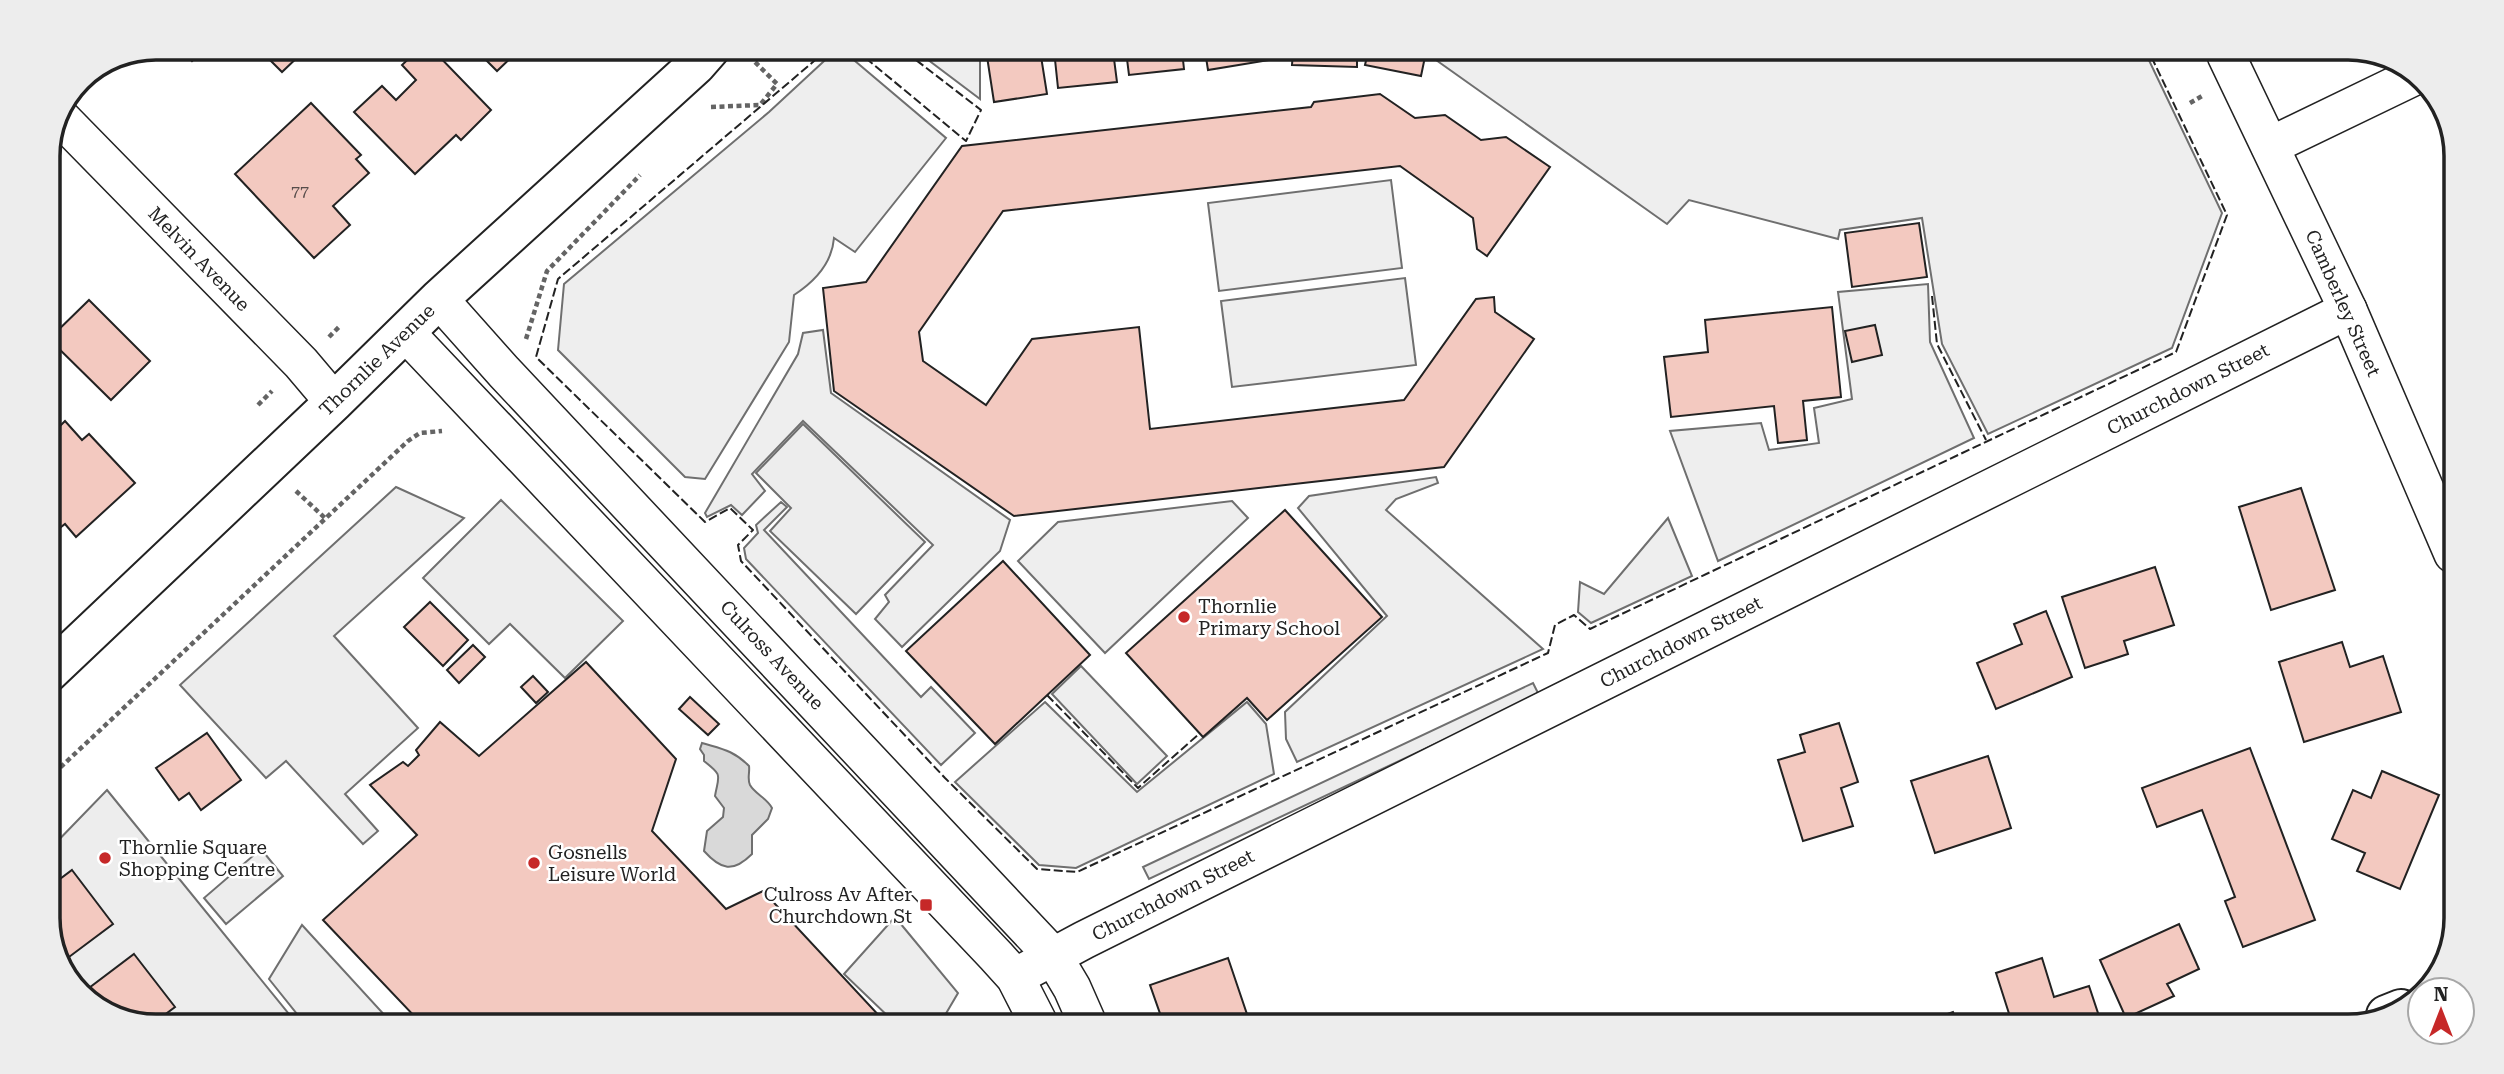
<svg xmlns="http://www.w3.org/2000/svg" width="2504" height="1074" font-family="'Roboto Serif',serif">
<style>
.green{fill:#eee;stroke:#6f6f6f;stroke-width:2}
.parking{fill:#ededed;stroke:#6f6f6f;stroke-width:2}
.water{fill:#d9d9d9;stroke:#6f6f6f;stroke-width:2}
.building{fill:#f3c9c0;stroke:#222;stroke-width:2}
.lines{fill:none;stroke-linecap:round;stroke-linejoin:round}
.minor-casing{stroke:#222;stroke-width:40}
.tertiary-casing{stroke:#222;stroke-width:42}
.secondary-casing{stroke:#222;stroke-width:42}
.path{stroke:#646464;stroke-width:4.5;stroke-dasharray:5 3.5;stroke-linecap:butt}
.minor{stroke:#fff;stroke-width:37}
.tertiary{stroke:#fff;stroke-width:38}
.secondary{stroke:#fff;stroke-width:38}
.fence{stroke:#222;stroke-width:2;stroke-dasharray:9 3.5;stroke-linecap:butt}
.poi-dot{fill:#c62828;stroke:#fff;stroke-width:2.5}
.labels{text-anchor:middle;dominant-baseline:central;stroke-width:5;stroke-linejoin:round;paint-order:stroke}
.number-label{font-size:16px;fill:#564c4a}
.street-label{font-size:19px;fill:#222;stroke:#fff}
.poi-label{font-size:19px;fill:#222;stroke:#fff;text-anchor:start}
.rim{fill:none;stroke:#222;stroke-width:3.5}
</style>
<rect width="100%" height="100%" fill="#fff"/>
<g class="green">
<path d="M836,50h6l104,88 -91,114 -21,-14c-2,25 -20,44 -40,57l-5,47 -84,137 -20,-2 -127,-127 6,-66 205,-172z"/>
<path d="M915,50h65v49z"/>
<path d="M1436,52l710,2 76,159 -50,135 -184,86 -46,-90 -20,-126 -82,12 -2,9 -149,-39 -22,24 -231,-164z"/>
<path d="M1391,180l11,88 -183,23 -11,-88z"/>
<path d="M1405,278l11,87 -184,22 -11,-86z"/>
<path d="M1928,284l2,58 44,96 -256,123 -48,-130 91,-8 8,27 50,-7 -5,-35 38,-9 -14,-107z"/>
<path d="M823,330l8,63 179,127 -10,31 -98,96 -27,-28 14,-17 -4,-7 48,-50 -130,-124 -51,53 13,17 -23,24 -11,-10 -24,12 -2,-4 93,-159 5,-21z"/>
<path d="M1436,477l2,6 -42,16 -10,11 157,139 -246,113 -11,-23 -1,-27 102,-96 -89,-108 11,-12z"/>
<path d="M1232,501l16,17 -143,135 -87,-92 40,-39z"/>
<path d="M781,502l6,5 -23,23 157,167 10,-10 44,46 -34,32 -195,-206 -2,-11 14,-15 -2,-8z"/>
<path d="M1668,518l24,58 -101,47 -13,-11 2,-30 24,12z"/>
<path d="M1081,666l86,90 -30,28 -85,-90z"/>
<path d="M1045,702l92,90 110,-90 19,22 8,50 -198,94 -37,-3 -84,-83z"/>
<path d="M302,925l87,95 -88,-1 -32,-40z"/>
</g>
<g class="parking">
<path d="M803,424l122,118 -69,72 -86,-83 21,-23 -35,-35z"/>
<path d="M396,487l68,31 -130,118 84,92 -73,66 33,37 -15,13 -77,-83 -20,17 -86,-93z"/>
<path d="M501,500l122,121 -58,57 -55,-54 -21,20 -66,-66z"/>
<path d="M1533,683l6,12 -390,184 -6,-12z"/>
<path d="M107,790l186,229h-179l-45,-35 -21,-58v-75z"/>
<path d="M261,849l22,27 -57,48 -22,-26z"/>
<path d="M895,917l63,76 -17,29 -48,-1 -49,-47z"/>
</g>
<path class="water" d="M702,743c20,6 31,7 47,23 1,6 -2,13 1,19 5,9 17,13 22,23l-4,11 -16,16v19c-19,19 -31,16 -48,-3l3,-20 16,-14 1,-9 -9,-12c4,-22 8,-20 -11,-35v-6l-4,-6z"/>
<g class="building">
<path d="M179,47h28l-15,14z"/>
<path d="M276,48h21l5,5 -20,19 -16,-16z"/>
<path d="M420,48h11l60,62 -30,30 -5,-5 -41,39 -61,-62 28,-26 14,14 20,-20 -14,-15z"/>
<path d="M474,48l46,1 -23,22z"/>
<path d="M986,50h54l7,44 -53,8z"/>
<path d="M1054,50l59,1 4,31 -59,6z"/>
<path d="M1126,51h56l2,18 -55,6z"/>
<path d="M1205,51h68l2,8 -67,11z"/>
<path d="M1293,51l64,1v15l-65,-2z"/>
<path d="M1368,52h58l-5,24 -56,-11z"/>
<path d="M1380,94l35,24 30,-3 36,25 25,-3 44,30 -63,89 -10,-7 -4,-31 -73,-52 -397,45 -84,121 4,29 63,44 46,-66 107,-12 11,102 254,-29 72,-101 18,-2 1,15 39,27 -90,128 -430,49 -180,-125 -11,-103 43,-6 96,-136 349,-39 3,-5z"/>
<path d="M311,103l50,52 -5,4 13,14 -36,33 17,19 -36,33 -79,-84z"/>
<path d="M1919,223l8,54 -75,10 -7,-54z"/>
<path d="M89,300l61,61 -39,39 -62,-61z"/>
<path d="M1832,307l9,90 -38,4 4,39 -29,3 -4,-37 -103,11 -7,-60 44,-5 -3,-32z"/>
<path d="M1875,325l7,30 -30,7 -7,-31z"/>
<path d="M47,416l11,12 7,-7 17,19 7,-6 46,49 -59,54 -11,-13 -18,14z"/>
<path d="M2301,488l34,102 -64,20 -32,-103z"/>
<path d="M1285,510l97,107 -115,103 -20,-22 -44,39 -77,-84z"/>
<path d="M1003,561l87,94 -95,89 -89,-93z"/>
<path d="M2155,567l19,58 -50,16 4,13 -43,14 -23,-71z"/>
<path d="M430,602l38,38 -25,26 -39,-39z"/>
<path d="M2046,611l26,66 -76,32 -19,-46 45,-19 -8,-20z"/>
<path d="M2342,642l8,25 33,-11 18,56 -97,30 -25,-80z"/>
<path d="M473,645l12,12 -26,26 -12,-13z"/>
<path d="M586,662l90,97 -24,72 74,78 37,-18 121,130 -466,-1 -95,-100 94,-85 -47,-50 33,-23 5,4 11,-11 -3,-5 24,-28 39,34z"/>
<path d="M533,676l15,16 -12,11 -15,-16z"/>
<path d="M690,697l29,27 -11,11 -29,-26z"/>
<path d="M1839,723l19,59 -17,6 12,38 -50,15 -25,-81 27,-8 -5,-17z"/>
<path d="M207,733l34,47 -40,30 -12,-17 -10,7 -23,-32z"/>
<path d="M2250,748l65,172 -72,27 -18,-46 10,-4 -33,-87 -45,17 -15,-39z"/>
<path d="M1988,756l23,72 -76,25 -24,-72z"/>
<path d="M2382,771l57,24 -39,94 -43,-18 8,-18 -33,-14 21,-49 18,8z"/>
<path d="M72,870l41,54 -52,39 -13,-37v-38z"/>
<path d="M2179,924l20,45 -32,15 7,12 -48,22 -26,-58z"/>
<path d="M134,954l41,53 -16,12h-45l-33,-25z"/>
<path d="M1228,958l22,65 -87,-1 -13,-37z"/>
<path d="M2042,958l12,39 35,-11 12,36 -13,4h-75l-17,-53z"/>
<path d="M1953,1012l5,13h-42z"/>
</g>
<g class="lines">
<defs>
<g id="minor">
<path d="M2226,55l122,255 105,244"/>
<path d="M61,118l240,245 33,39"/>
<path d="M2270,146l145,-70"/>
<path d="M439,299l65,73 549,584 19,32 15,34"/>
<path d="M406,333l590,623 19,21 23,45"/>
<path d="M1015,977l69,-37 1264,-630"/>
</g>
<path id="tertiary" d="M2386,1015l15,-6 1,2"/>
<path id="secondary" d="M47,674l287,-272 105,-103 257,-234 14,-16"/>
</defs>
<use href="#minor" class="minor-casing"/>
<use href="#tertiary" class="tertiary-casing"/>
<use href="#secondary" class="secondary-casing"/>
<g class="path">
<path d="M2190,103l12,-7"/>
<path d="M711,107l49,-2 17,-21 -29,-29"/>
<path d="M329,337l12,-12"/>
<path d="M526,339l21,-68 93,-96"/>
<path d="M258,405l14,-14"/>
<path d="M296,491l30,28"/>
<path d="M48,779l360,-338 12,-8 22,-2"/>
</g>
<use href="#minor" class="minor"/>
<use href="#tertiary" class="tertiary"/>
<use href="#secondary" class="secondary"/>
<g class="fence">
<path d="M827,50l-269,229 -22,78 169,165 25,-14 23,22 -15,15 3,16 204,217 92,91 40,3 471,-219 7,-28 19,-10 16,14 586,-277 51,-137 -77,-161"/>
<path d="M856,50l110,91 15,-31 -78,-60"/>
<path d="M1932,296l5,48 49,96"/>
<path d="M1047,695l91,93 62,-55"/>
</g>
</g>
<g class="poi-dot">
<circle cx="1184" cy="617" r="7"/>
<circle cx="105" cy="858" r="7"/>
<circle cx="534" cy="863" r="7"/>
<rect x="919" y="898" width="14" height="14" rx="3.5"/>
</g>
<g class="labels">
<g class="number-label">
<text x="300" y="190">77</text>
</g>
<g class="street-label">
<text transform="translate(199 259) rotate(46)">Melvin Avenue</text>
<text transform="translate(2343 303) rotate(66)">Camberley Street</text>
<text transform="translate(377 360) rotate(-44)">Thornlie Avenue</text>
<text transform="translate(2188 389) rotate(-27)">Churchdown Street</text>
<text transform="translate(1681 642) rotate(-27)">Churchdown Street</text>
<text transform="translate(772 655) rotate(47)">Culross Avenue</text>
<text transform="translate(1173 895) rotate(-27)">Churchdown Street</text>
</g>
<g class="poi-label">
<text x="1198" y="606">Thornlie<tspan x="1198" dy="22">Primary School</tspan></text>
<text x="119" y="847">Thornlie Square<tspan x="119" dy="22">Shopping Centre</tspan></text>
<text x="548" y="852">Gosnells<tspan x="548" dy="22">Leisure World</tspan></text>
<text x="912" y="894" text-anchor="end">Culross Av After<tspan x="912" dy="22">Churchdown St</tspan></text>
</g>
</g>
<path d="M0 0H2504V1074H0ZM156 60H2348A96 96 0 0 1 2444 156V918A96 96 0 0 1 2348 1014H156A96 96 0 0 1 60 918V156A96 96 0 0 1 156 60Z" fill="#ededed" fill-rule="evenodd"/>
<path class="rim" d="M156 60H2348A96 96 0 0 1 2444 156V918A96 96 0 0 1 2348 1014H156A96 96 0 0 1 60 918V156A96 96 0 0 1 156 60Z"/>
<g transform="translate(2441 1011)"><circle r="33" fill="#ffffff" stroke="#a7a7a7" stroke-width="2"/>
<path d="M0-5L12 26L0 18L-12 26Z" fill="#c62828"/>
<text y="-10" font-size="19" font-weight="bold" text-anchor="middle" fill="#222222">N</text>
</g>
</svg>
